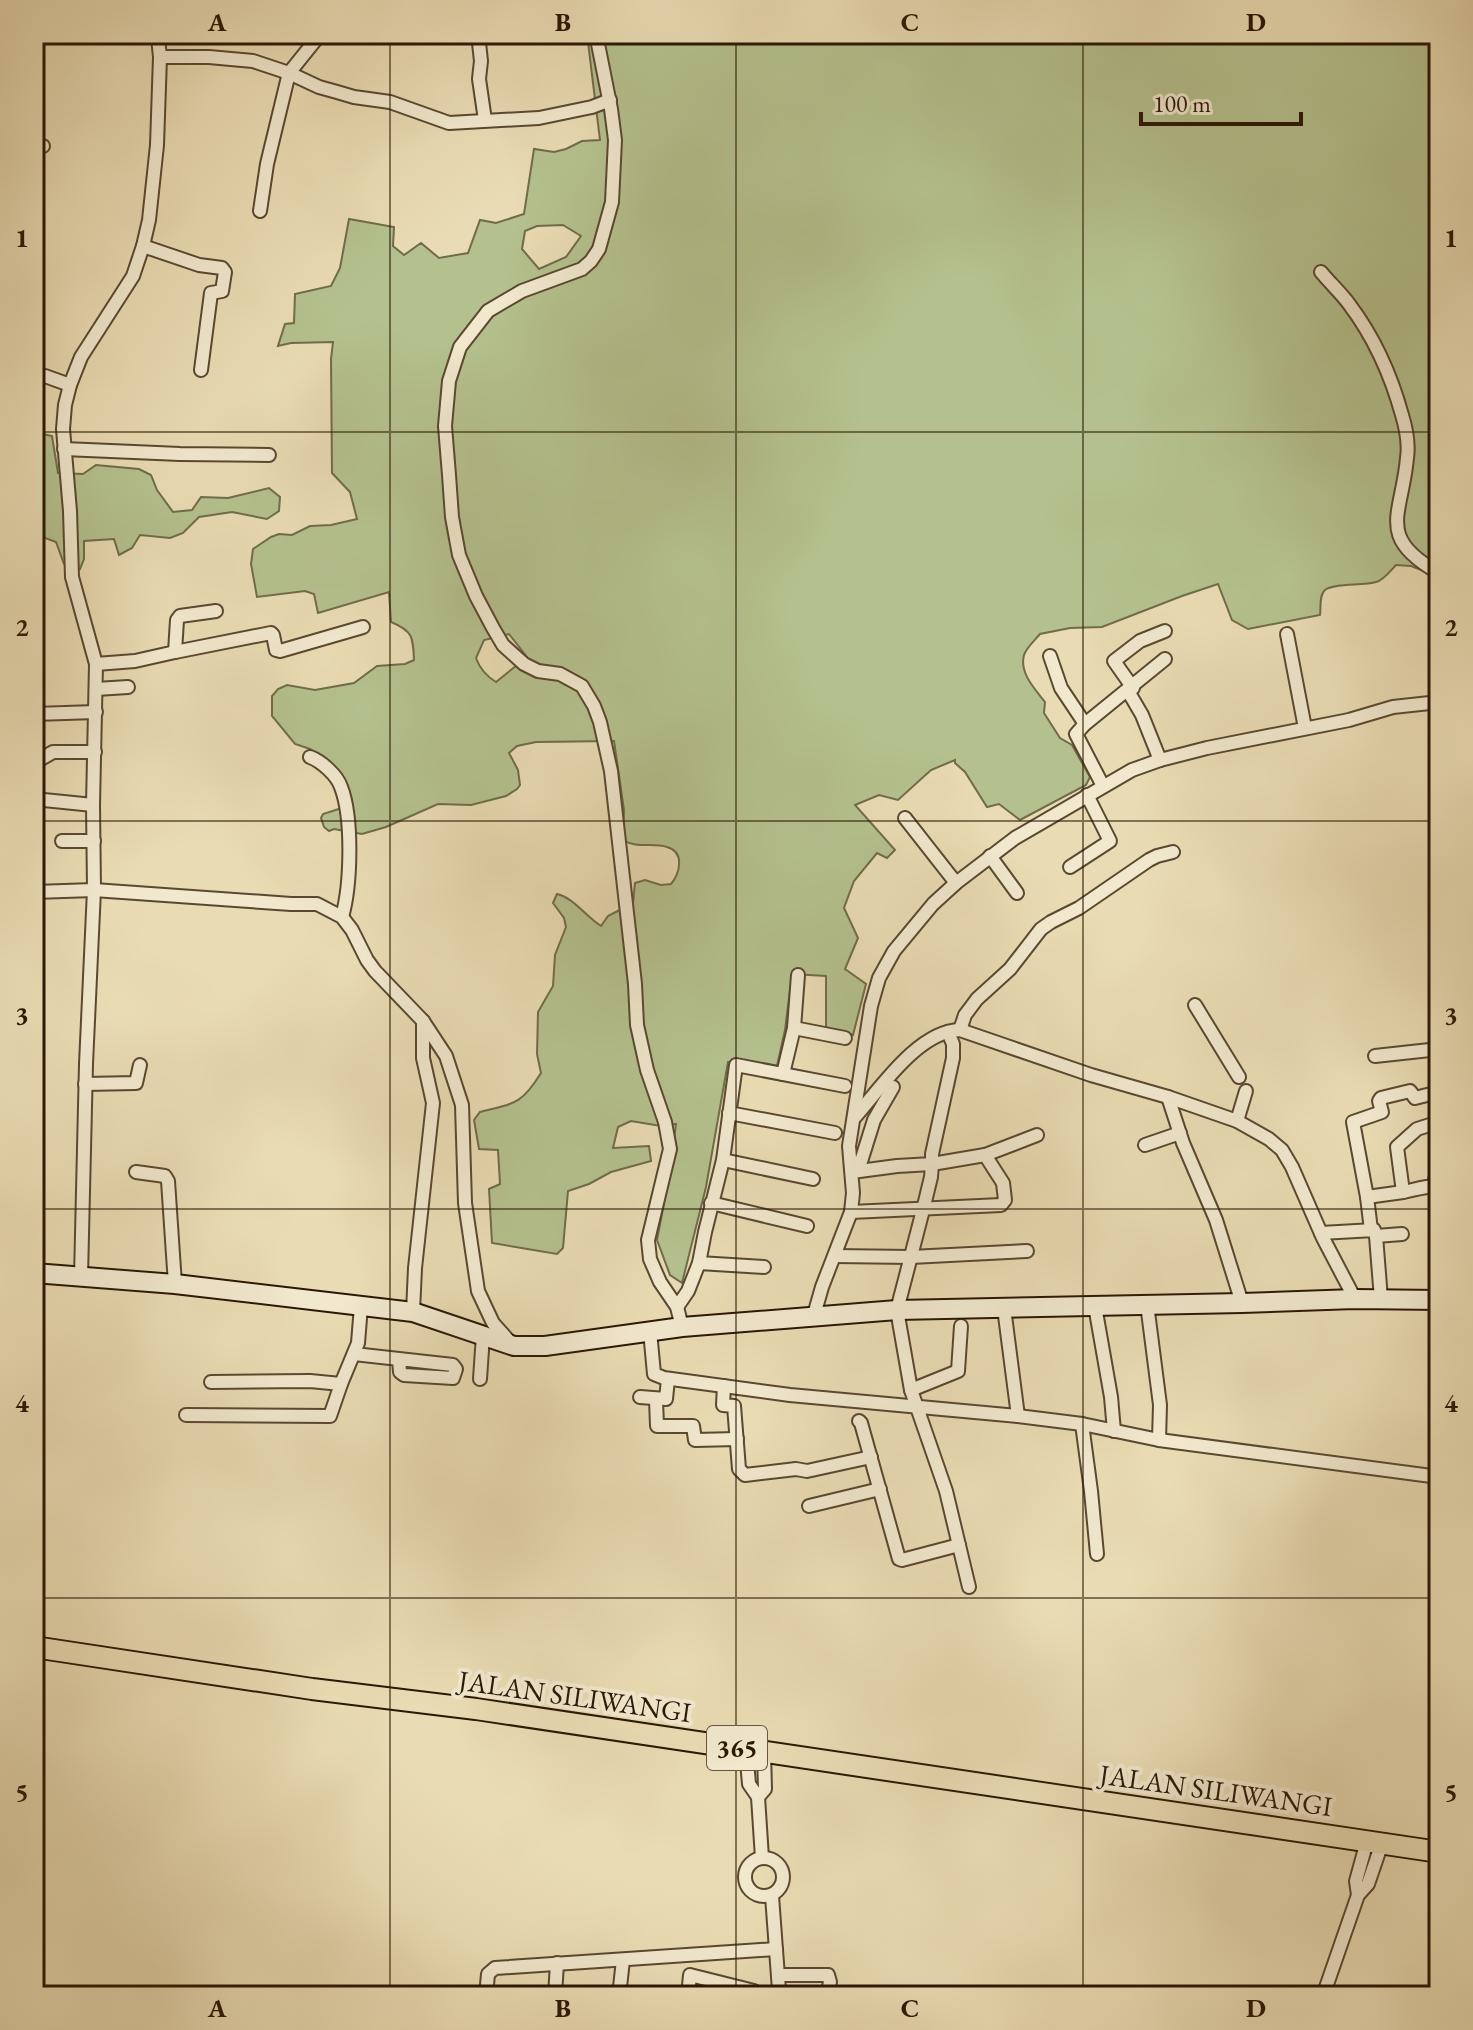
<svg xmlns="http://www.w3.org/2000/svg" width="1473" height="2030" font-family="'EB Garamond',serif">
<style>
.green{fill:#b4c18e;stroke:#706c4a;stroke-width:2;fill-rule:evenodd}
.lines{fill:none;stroke-linecap:round;stroke-linejoin:round}
.minor-casing{stroke:#5a4830;stroke-width:16}
.secondary-casing{stroke:#2b1705;stroke-width:22}
.primary-casing{stroke:#2b1705;stroke-width:24}
.minor{stroke:#f1e8ce;stroke-width:12}
.secondary{stroke:#f1e8ce;stroke-width:18}
.primary{stroke:#e9dbb3;stroke-width:20}
.grid{fill:none;stroke:#2b1705;stroke-width:2;stroke-opacity:0.55}
.labels{text-anchor:middle;dominant-baseline:central;stroke-width:8;stroke-linejoin:round;paint-order:stroke}
.shield{fill:#f1e8ce;stroke:#665641;stroke-width:2}
.shield-label{font-size:26px;font-weight:bold;fill:#2b1705}
.street-label{font-size:28px;fill:#2b1705;stroke:#f1e8ce}
.neatline{fill:none;stroke:#2b1705;stroke-width:3}
.grid-label{font-size:26px;text-anchor:middle;font-weight:bold;fill:#2b1705}
</style>
<rect width="100%" height="100%" fill="#e9dbb3"/>
<filter id="stains"><feTurbulence type="fractalNoise" baseFrequency=".0025" numOctaves="4"/><feColorMatrix values="0 0 0 0 .2 0 0 0 0 .09 0 0 0 0 .02 0 0 0 .5 -.17"/></filter>
<radialGradient id="worn" r=".72"><stop offset=".6" stop-color="#630" stop-opacity="0"/><stop offset="1" stop-color="#630" stop-opacity=".3"/></radialGradient>
<g class="green">
<path d="M587,34h852v543l-28,-11 -15,-1c-6,6 -12,15 -20,17 -12,4 -43,1 -51,8 -6,5 -4,18 -5,25l-72,14 -16,-9 -14,-36 -36,12 -80,31 -32,1 -30,6c-5,6 -14,14 -16,21 -5,18 11,34 21,47l-1,11 16,25 12,7 18,32 -4,8 -66,35 -21,-16 -12,3 -22,-35 -10,-9v-3l-24,10 -33,30 -19,-5 -24,10 40,45 -8,8 -10,-5 -23,28 -10,27 14,30 -13,31 21,15 -13,51 -27,-6v-53l-34,-2 -7,56 -8,36 -49,-4 -22,125 -24,96 -12,-8 -13,-35 12,-63 7,-53 -15,2 -30,-5 -13,6 -5,21 36,-2 2,15 -40,11 -22,12 -21,7 -5,57 -6,6 -65,-11 -3,-54 11,-5 -2,-34 -19,-1 -5,-29 6,-8c35,-9 41,-7 61,-39l-4,-19 1,-42 15,-26 2,-31 11,-28 -2,-9 -11,-15 4,-9c17,4 28,22 44,32l7,-10 25,-13 2,-20 10,-3 16,5 10,-1c9,-11 14,-32 -4,-37 -14,-5 -30,2 -44,-7l1,-30 -10,-69 -78,1 -19,4 -8,7 9,17 2,15 -3,4 -11,7 -35,9 -33,-1 -52,23 -24,7 -28,-5 -5,2 -5,-4 -3,-9 2,-4 28,-9 -6,-22 -13,-17 -22,-17 -15,-5 -23,-28v-20l6,-7 9,-4 28,5 39,-7 23,-17 28,-2 9,-4c-1,-23 -1,-29 -23,-38l-2,-30 -71,21 -4,-19 -9,-3 -48,6 -6,-33 2,-15 18,-12 8,-3 13,1 18,-9 21,-1 26,-6 -7,-27 -18,-19 -1,-114 2,-17 -42,1 -13,3 7,-22 9,-1 1,-29 36,-8 9,-18 9,-49 45,8 -1,19 11,9 17,-12 18,15 29,-5 12,-33 16,3 28,-9 10,-65 20,3 12,-3 16,-8 18,-1zM563,225l18,11 -15,21 -27,12 -17,-20 3,-18 12,-5zM509,634l18,23 -31,25c-10,-6 -16,-13 -20,-24l8,-18z"/>
<path d="M34,432l18,4 6,37 25,1 13,-9 43,4 12,6 6,15 16,22 19,-2 9,-13 27,1 41,-10 11,9 -1,14 -12,8 -35,-7 -33,5 -16,16 -13,5 -30,-3 -8,13 -13,7 -5,-16 -30,2v18l-4,10 -16,-5 -8,-22 -16,-6 -6,1z"/>
</g>
<g class="lines">
<defs>
<g id="minor">
<path d="M478,34l3,27 -2,18 6,41"/>
<path d="M596,34l15,75 4,31 -3,62 -13,47 -8,12 -9,8 -60,22 -34,20 -28,36 -11,34 -4,45 4,49 3,42 7,38 17,41 17,32 10,17 21,19 14,7 22,3 22,12 12,20 6,16 11,49 24,213 2,41 10,45 18,52 5,27 -22,91 2,19 10,23 17,25 5,20"/>
<path d="M160,57h49l44,4 36,12 30,14 18,5 17,5 36,5 59,21 90,-5 53,-11 18,-7"/>
<path d="M34,145l9,1"/>
<path d="M260,211l7,-47 22,-91 29,-36 5,-3"/>
<path d="M143,246l56,19 23,3 3,4 -3,19 -11,2 -10,77"/>
<path d="M1321,272c9,11 20,21 28,32 25,33 42,71 53,111 4,13 7,29 5,43 -5,57 -32,79 32,115"/>
<path d="M45,376l25,9"/>
<path d="M64,449l116,5 89,1"/>
<path d="M1287,634l18,94"/>
<path d="M175,652l96,-19 2,2 3,15 4,1 83,-24"/>
<path d="M1050,656l11,32 24,36"/>
<path d="M96,664l39,-3 40,-9 2,-32 3,-4 36,-5"/>
<path d="M1133,688l-19,-27 26,-20 25,-10"/>
<path d="M96,689l32,-2"/>
<path d="M1128,691l14,24 18,45"/>
<path d="M34,714l62,-2"/>
<path d="M310,757c11,4 27,18 31,30 12,31 10,98 1,130"/>
<path d="M34,763l19,-11h42"/>
<path d="M1103,786l-27,-52 9,-10 80,-65"/>
<path d="M34,799l59,6"/>
<path d="M905,818l51,65"/>
<path d="M62,841h32"/>
<path d="M990,856l27,37"/>
<path d="M1070,867l40,-26 -23,-46"/>
<path d="M34,892l60,-2 197,14h26l25,13 10,13 15,30 8,11 48,50 23,35 16,49 3,98 13,88 15,32 16,18"/>
<path d="M1438,912h1"/>
<path d="M1195,1005l44,72"/>
<path d="M794,1028l51,10"/>
<path d="M960,1030l5,-15 12,-16 33,-30 31,-40 10,-7 28,-14 70,-48 8,-4 16,-4"/>
<path d="M1375,1056l64,-7"/>
<path d="M783,1074l11,-46 4,-53"/>
<path d="M85,1084l51,-1 4,-18"/>
<path d="M1168,1097l15,46 33,77 26,83"/>
<path d="M729,1113l106,20"/>
<path d="M855,1117c25,-28 63,-86 105,-87l131,45 77,22 69,24 32,18 13,11 10,17 31,71 32,61"/>
<path d="M1237,1121l9,-30"/>
<path d="M1145,1145l35,-12"/>
<path d="M723,1160l90,19"/>
<path d="M858,1171l16,-51 19,-33"/>
<path d="M136,1172l29,4 3,5 7,103"/>
<path d="M852,1172l45,-6 35,-2v-10l21,-96v-14l-5,-12"/>
<path d="M1403,1192c11,-2 19,-5 31,-6l1,-6 4,-1"/>
<path d="M1367,1197l36,-5 -6,-45 20,-18 22,-7"/>
<path d="M711,1203l96,23"/>
<path d="M851,1212l150,-7 4,-5 -2,-17 -18,-28"/>
<path d="M1371,1230l-4,-33 -14,-75 29,-10 -3,-11 2,-3 29,-7 5,7 24,-6"/>
<path d="M1321,1233l53,-3 2,6 26,-2"/>
<path d="M1376,1236l5,63"/>
<path d="M835,1256l76,1 116,-6"/>
<path d="M699,1263l65,4"/>
<path d="M81,1277l5,-213 8,-174 -1,-85 3,-141 -24,-87 -2,-66 -7,-82 2,-24 5,-20 11,-28 52,-81 10,-30 6,-26 8,-75 3,-88 -2,-19 -2,-4"/>
<path d="M1147,1304l13,101 -1,35"/>
<path d="M1095,1306l16,91 3,34"/>
<path d="M677,1307l11,-16 11,-28 6,-31 18,-72 13,-95 109,21"/>
<path d="M1004,1308l14,108"/>
<path d="M413,1312l2,-44 18,-165 -10,-45v-37"/>
<path d="M814,1315l8,-28 29,-75 2,-19 -4,-47 22,-140 8,-28 15,-27 39,-47 23,-21 59,-45 117,-68 28,-10 47,-12 142,-28 44,-13 46,-5"/>
<path d="M650,1331l4,43 10,4 126,17 228,21 64,8"/>
<path d="M354,1354l99,11 3,4 -3,9 -49,-3 -4,-3 -1,-13"/>
<path d="M480,1379l3,-44"/>
<path d="M211,1382l99,-1 31,3"/>
<path d="M724,1386l-1,19 11,1 5,63 6,6 51,-6 11,2 64,-14"/>
<path d="M911,1390l47,-19 3,-45"/>
<path d="M640,1397l26,2 2,-20"/>
<path d="M656,1400l1,26h36l2,14 42,-1"/>
<path d="M186,1415l144,1 11,-32 17,-41 3,-37"/>
<path d="M859,1421l2,2 38,136 3,1 57,-15"/>
<path d="M809,1506l71,-17"/>
<path d="M1097,1554l-6,-63 -9,-67 77,16 280,37"/>
<path d="M969,1587l-23,-96 -35,-101 -14,-80 26,-100 8,-33 1,-13 53,-9 52,-20"/>
<path d="M746,1750l3,34 9,13 4,61"/>
<path d="M758,1797l7,-8 -1,-36"/>
<circle cx="764" cy="1877" r="19"/>
<path d="M1358,1895l-2,-14 11,-40"/>
<path d="M772,1896l7,94 3,6"/>
<path d="M778,1975h50l2,7 -3,14"/>
<path d="M486,1996l2,-22 7,-6 281,-19"/>
<path d="M555,1996l2,-33"/>
<path d="M619,1996l4,-36"/>
<path d="M688,1996l2,-21 64,16"/>
<path d="M1323,1996l35,-101 10,-11 14,-41"/>
</g>
<path id="secondary" d="M34,1273l141,11 238,28 101,34h31l137,-19 215,-17 345,-7 113,-4 84,1"/>
<path id="primary" d="M34,1647l278,42 164,20 963,143"/>
</defs>
<use href="#minor" class="minor-casing"/>
<use href="#secondary" class="secondary-casing"/>
<use href="#primary" class="primary-casing"/>
<use href="#minor" class="minor"/>
<use href="#secondary" class="secondary"/>
<use href="#primary" class="primary"/>
</g>
<path class="grid" d="M390,34v1962M736,34v1962M1083,34v1962M34,432h1405M34,821h1405M34,1209h1405M34,1598h1405"/>
<g class="labels">
<rect class="shield" x="707" y="1726" width="60" height="44" rx="6"/>
<g class="shield-label">
<text x="737" y="1748">365</text>
</g>
<g class="street-label">
<text transform="translate(575 1696) rotate(8)">JALAN SILIWANGI</text>
<text transform="translate(1216 1790) rotate(8)">JALAN SILIWANGI</text>
</g>
</g>
<rect width="1473" height="2030" fill="none" stroke="#e9dbb3" stroke-width="88"/>
<path d="M1141 112v12h160v-12" fill="none" stroke="#2b1705" stroke-width="4"/>
<text x="1153" y="112" font-size="24" fill="#2b1705" stroke="#f1e8ce" stroke-width="6" paint-order="stroke">100 m</text>
<rect x="44" y="44" width="1385" height="1942" class="neatline"/>
<g class="grid-label">
<text x="217" y="31">A</text>
<text x="563" y="31">B</text>
<text x="910" y="31">C</text>
<text x="1256" y="31">D</text>
<text x="22" y="247">1</text>
<text x="1451" y="247">1</text>
<text x="22" y="636">2</text>
<text x="1451" y="636">2</text>
<text x="22" y="1024">3</text>
<text x="1451" y="1024">3</text>
<text x="22" y="1412">4</text>
<text x="1451" y="1412">4</text>
<text x="22" y="1801">5</text>
<text x="1451" y="1801">5</text>
<text x="217" y="2017">A</text>
<text x="563" y="2017">B</text>
<text x="910" y="2017">C</text>
<text x="1256" y="2017">D</text>
</g>
<rect width="100%" height="100%" filter="url(#stains)"/>
<rect width="100%" height="100%" fill="url(#worn)"/>
</svg>
